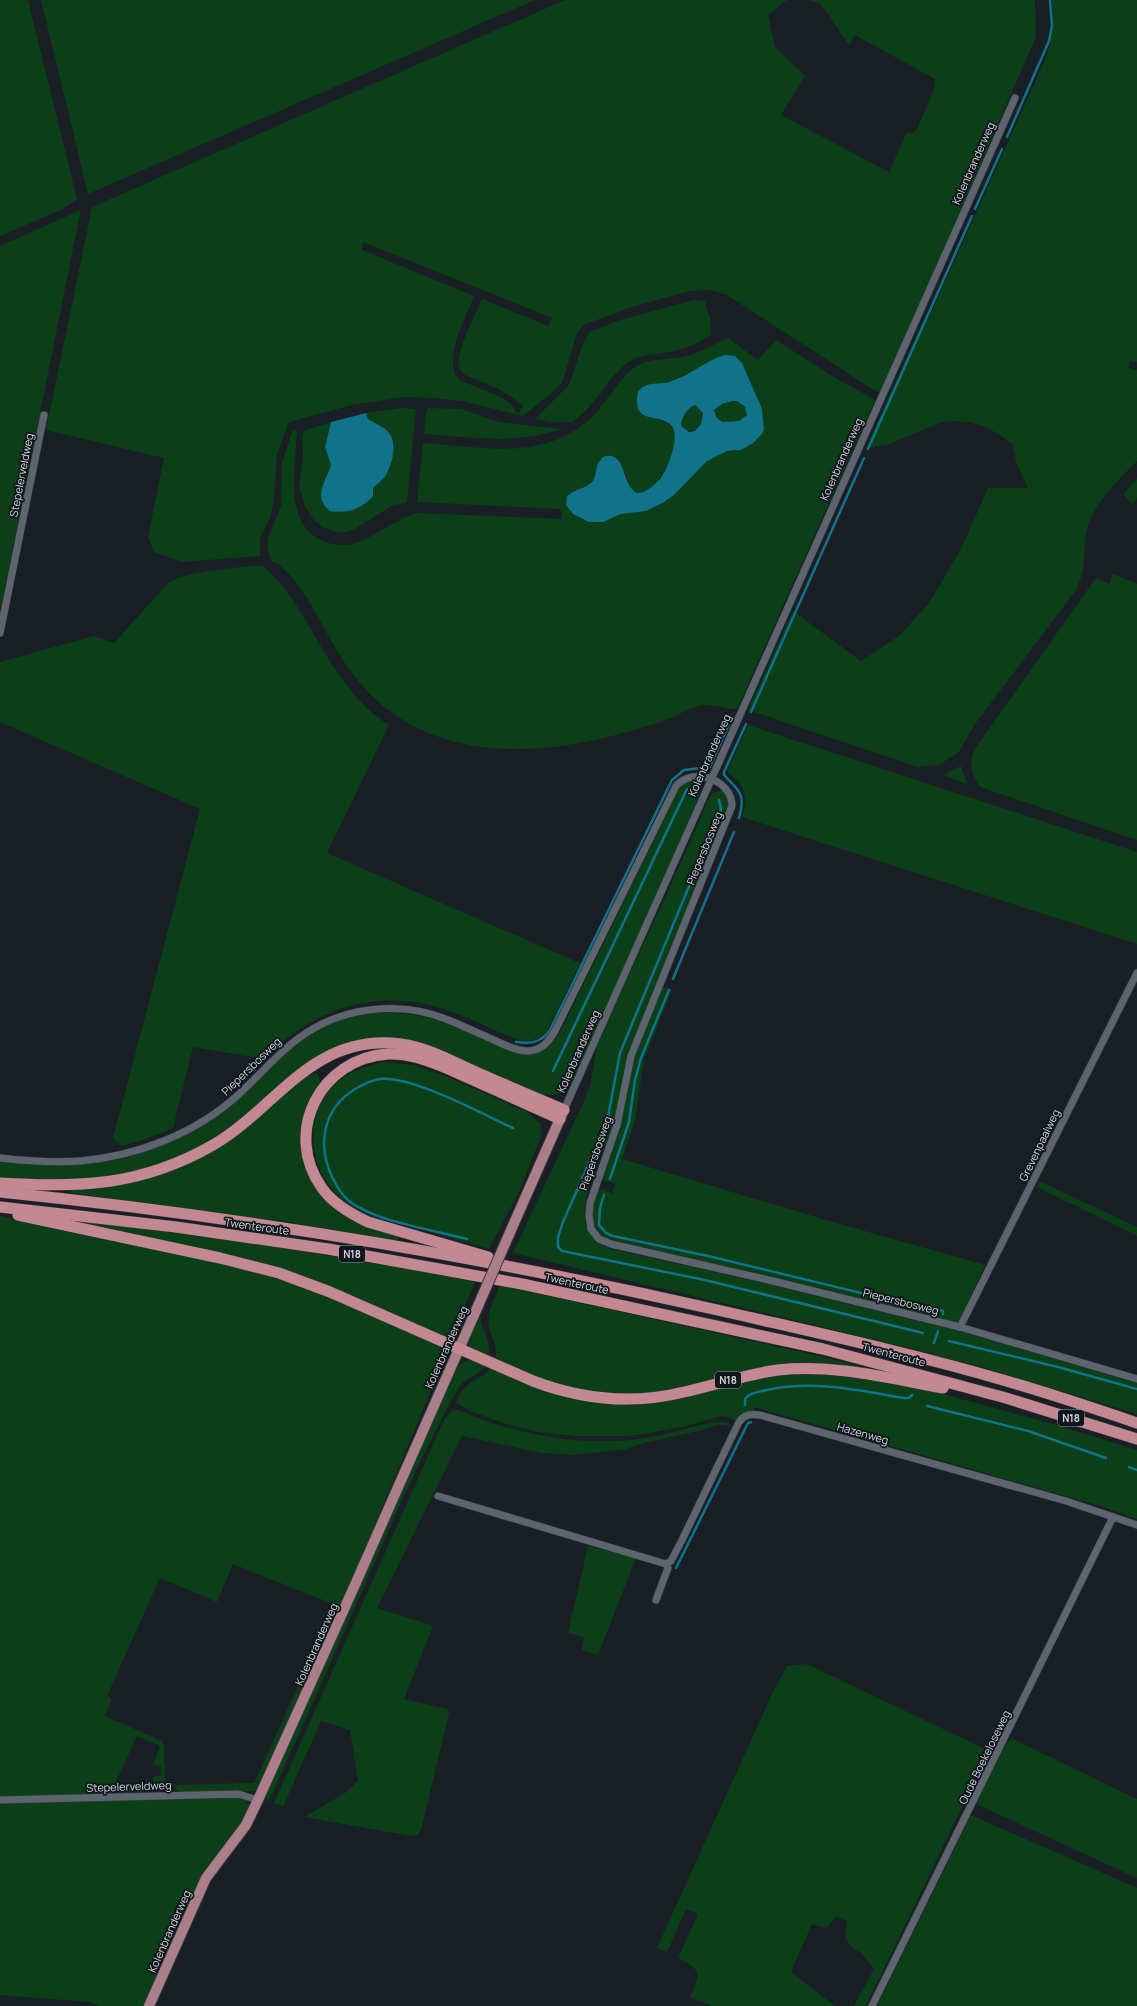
<svg xmlns="http://www.w3.org/2000/svg" width="1137" height="2006" font-family="Manrope,sans-serif">
<style>
.green{fill:#0a3f17;fill-rule:evenodd}
.water{fill:#10728b;fill-rule:evenodd}
.lines{fill:none;stroke-linecap:round;stroke-linejoin:round}
.stream{stroke:#10728b;stroke-width:2.5}
.minor-casing{stroke:#363a40;stroke-width:8}
.primary-casing{stroke:#363a40;stroke-width:12}
.trunk-casing{stroke:#363a40;stroke-width:12}
.minor{stroke:#5e646d;stroke-width:7}
.primary{stroke:#aa7f89;stroke-width:10}
.trunk{stroke:#c38892;stroke-width:11}
.primary-bridge-casing{stroke:#363a40;stroke-width:12;stroke-linecap:butt}
.primary-bridge{stroke:#aa7f89;stroke-width:10}
.labels{text-anchor:middle;dominant-baseline:central;stroke-width:3.5;stroke-linejoin:round;paint-order:stroke}
.shield{fill:#11161d;stroke:#979ca1;stroke-width:1}
.shield-label{font-size:10px;font-weight:bold;fill:#d1d5da}
.street-label{font-size:11px;fill:#d1d5da;stroke:#11161d}
</style>
<rect width="100%" height="100%" fill="#1a1f26"/>
<g class="green">
<path d="M0,0h28l49,199 -16,11 -61,26z"/>
<path d="M41,0h494l-447,194z"/>
<path d="M565,0h222l-19,15 7,32 30,29 -24,39 108,57 18,-40 6,1 4,-4 16,-37 2,-13 -80,-44 -6,10 -28,-41 -12,-4h226l1,37 -155,355h-4l-150,-97 -16,-5 -21,1 -58,16 -49,18 -6,9 -15,49 -13,12 -26,21 -61,-15 -30,-3 -28,-1 -52,8 -63,17 -12,32 -3,48 -4,15 -10,22v17l-78,6 -28,-10 -6,-15 16,-79 -118,-28 46,-223zM363,242l189,76 -4,8 -66,-27c-6,15 -26,51 -23,67 1,6 7,10 13,12 19,7 36,14 51,28l-5,8 -8,-11 -9,-6 -42,-17c-17,-20 7,-63 15,-84l-112,-46z"/>
<path d="M1052,0h85v362l-7,-1 -2,7 9,2v91c-17,17 -46,45 -50,69 -5,23 1,36 -11,60l-101,134 -16,28 -20,13 -21,2 -170,-57 45,-99 68,50 38,-25 30,-33 32,-54 27,-61h40l-12,-26 -4,-18c-22,-18 -44,-27 -73,-21l-52,22 -21,3 58,-129 4,1 118,-262c7,-21 7,-37 6,-58z"/>
<path d="M81,210l-80,396h-1v-360z"/>
<path d="M694,300l12,1v6l4,10 1,18c-14,9 -29,15 -46,18 -12,2 -22,1 -33,7 -25,15 -35,46 -60,62h-22l-15,-3 34,-34 15,-44 6,-9 30,-12z"/>
<path d="M728,338l30,22 18,-20 56,36 43,24 -138,309c-11,0 -22,-4 -33,-4 -13,1 -24,10 -36,14 -17,7 -35,11 -52,16 -90,24 -193,24 -257,-53 -9,-11 -17,-23 -24,-35 -14,-23 -39,-78 -64,-86l-3,-11v-11l13,-33 1,-43 11,-34 4,2c-1,34 -15,93 26,110 10,4 19,6 30,3 23,-7 41,-25 65,-31l144,6v-8l-2,-2 -143,-7 6,-59c59,4 121,19 168,-25 16,-15 28,-41 46,-52 14,-9 34,-6 50,-10 14,-4 28,-12 41,-18zM720,357l22,6 20,46 2,20 -28,22 -12,1 -17,9 -33,34 -18,12 -10,4 -25,3 -13,6h-24l-11,-6 -6,-18c7,-7 18,-7 25,-14 6,-6 1,-16 11,-25l10,-1 12,16 6,17 6,4c21,1 47,-49 35,-66 -3,-5 -8,-4 -13,-7 -7,-3 -14,-8 -21,-13v-15l13,-8h11l12,-4z"/>
<path d="M732,401h5l8,6 2,8 -8,6 -17,1 -6,-5 -2,-7 8,-6z"/>
<path d="M695,405l8,8 -2,11 -6,7 -6,1 -9,-6 3,-8 7,-11z"/>
<path d="M401,408l15,1 -9,94 -14,2 -38,24 -9,3h-8l-14,-4 -11,-9 -8,-13 -6,-20 4,-29 -1,-21 2,-5 27,-9 -6,25 6,18 -9,24 22,22 15,-3 14,-20 9,-8 10,-24 2,-14 -9,-14 -17,-9 -2,-6z"/>
<path d="M428,408l33,1 38,13 62,7c-44,16 -91,8 -137,5l2,-21z"/>
<path d="M1137,479v19l-5,6 -9,-10z"/>
<path d="M253,566h9c22,16 33,37 47,60 21,36 43,76 80,99l-62,128 255,111 -6,7 -29,60c-8,8 -14,10 -25,10 -22,-8 -43,-18 -64,-27 -75,-29 -139,-10 -195,45l-70,-12 -20,81 -26,11 -26,7 -8,-8 87,-329 -200,-87v-60l94,-26 20,7 55,-61c25,-12 57,-13 84,-16z"/>
<path d="M1113,574l24,10v256l-157,-53c-9,-12 -11,-23 -6,-37l122,-172 13,6z"/>
<path d="M748,725l389,127v92l-395,-127c7,-20 3,-33 -15,-45z"/>
<path d="M961,766l6,18 -24,-9z"/>
<path d="M696,779l4,1 1,9 -7,20 -96,218 -29,60 -9,7 -11,1 -13,-3 -111,-49 -31,-6 -24,1 -32,8 -25,12 -24,18 -24,24 -28,21 -34,23 -26,14 -26,11 -87,14 -64,-4v-17l44,3 37,-1 43,-6 37,-13 28,-13 121,-99 20,-10 21,-6 23,-4h22l19,2 33,8 68,29 25,-1 17,-15 120,-245 7,-10z"/>
<path d="M721,790l4,2 4,8v7l-101,248c-6,22 -6,46 -14,68 -9,27 -42,85 -24,111 4,6 10,9 16,14l163,36 191,47 177,52v31l-155,-47 -118,-30 -351,-84 71,-152 6,-16 8,-44 72,-154 38,-86 4,-7z"/>
<path d="M663,988h3l6,2 -28,69 -9,62 -13,38 204,61 159,45 -25,55 -3,3 -347,-82c-22,-13 -20,-29 -12,-50l6,-2 8,5 3,-11 -11,-2 -2,-4 19,-55 10,-58 29,-73z"/>
<path d="M384,1062l30,3 31,11 82,36 13,11 2,11 -23,58 -30,57c-24,-7 -49,-14 -73,-21 -16,-4 -33,-7 -47,-13 -43,-18 -63,-55 -53,-100 1,-5 4,-10 6,-14 14,-25 35,-33 62,-39z"/>
<path d="M316,1073l2,2 3,8 -17,45 16,66 79,42 -1,5 -109,-19 -218,-29v-3l24,-2 70,-16 141,-96z"/>
<path d="M1039,1181l98,46v9l-100,-49z"/>
<path d="M0,1216l71,13 208,47 159,66 5,10 1,8 -92,219 -93,207 -5,5 -74,1 -8,-7 82,-2 50,-110 -1,-5 30,-64 -100,-40 -16,38 -57,-24 -53,118 5,3 -7,17 57,25 2,4 1,41 -8,7 -4,-5v-11l8,-2v-9l-8,-1 7,-19 -23,-10 -22,48h32l-3,9 -144,4z"/>
<path d="M68,1218l186,25 122,21h10l89,18 -23,54 -4,2 -110,-47 -270,-69z"/>
<path d="M500,1285l319,71 97,24 -91,-15 -137,23 -66,9 -57,-9 -70,-27c3,-16 -2,-19 -6,-34 -3,-14 6,-29 11,-42z"/>
<path d="M482,1312c-5,16 12,28 6,44l-16,-8 -4,-4z"/>
<path d="M473,1359l13,5c-6,12 -19,12 -27,23 -41,73 -73,150 -107,227 -27,62 -55,125 -83,187h-2l-1,-5 191,-428 6,-6z"/>
<path d="M492,1366l107,34 162,-24 57,-4 103,16 136,37 80,25v69l-33,-12 -350,-100v3l-11,3 -7,7 -14,-4 -40,11 -32,6 -24,3h-51l-31,-3 -38,-9 -35,-13 -15,-8c3,-7 6,-15 13,-19 9,-7 18,-8 23,-18z"/>
<path d="M458,1410c63,27 131,39 200,26 14,-3 60,-18 71,-13l3,5 -6,-3h-8l-20,6 -54,12 -18,6 -51,6 -33,-2 -80,-17 -85,172 56,18 -29,73 44,10 1,5 -28,116 -3,5 -7,1 -107,-19 41,-24 13,-12 -8,-51 -29,-9 -38,86 -9,-4 170,-383 8,-9z"/>
<path d="M588,1546l48,12 -38,97 -16,-5 2,-13 -16,-4z"/>
<path d="M807,1664l182,87 -123,255h-12l20,-37 -13,-16 -10,-6 -6,-10 2,-15 -10,-6 -11,12 -14,-4 -21,48 44,34h-124l-21,-9c11,-24 12,-27 -12,-39l20,-44 -12,-5 -19,43 -10,-4 115,-254 15,-28z"/>
<path d="M1011,1738l126,61v79l-159,-73 -2,-2 25,-51z"/>
<path d="M233,1797c16,2 18,5 12,20l-44,57 -11,25 -11,16 -17,38 -6,27 -13,26h-45l-9,-4 -89,-7v-192z"/>
<path d="M971,1815l166,73v118h-260z"/>
</g>
<g class="water">
<path d="M725,355l10,1 7,7 20,46 2,20 -2,5 -9,9 -12,7 -14,1 -20,10 -33,34 -11,8 -17,8 -25,3 -18,8h-14l-16,-8 -7,-9 1,-9c7,-7 18,-7 25,-14 6,-6 1,-16 11,-25 24,-8 18,29 34,36 9,0 17,-8 23,-14 8,-10 22,-45 10,-55 -16,-11 -38,0 -32,-32 7,-11 20,-7 31,-10 20,-6 37,-22 56,-27zM732,401h5l8,6 2,8 -8,6 -17,1 -6,-5 -2,-7 8,-6zM695,405l8,8 -2,11 -6,7 -6,1 -8,-6c0,-8 7,-19 14,-21z"/>
<path d="M366,413l2,6c7,5 16,7 21,14 9,11 3,30 -3,42 -3,5 -9,9 -13,13v8c-11,13 -26,18 -43,15 -18,-15 -4,-29 1,-46l-6,-18 6,-25z"/>
</g>
<g class="lines">
<g class="stream">
<path d="M1007,137l42,-96 3,-15 -2,-26"/>
<path d="M975,209l27,-60"/>
<path d="M868,449l104,-233"/>
<path d="M751,712l113,-254"/>
<path d="M719,800l2,9 -101,244 -13,69 -44,100 -5,15v10l4,4 143,29 218,53"/>
<path d="M739,818c7,-25 0,-27 -15,-43v-3l22,-48"/>
<path d="M673,979l61,-147"/>
<path d="M516,1042c15,2 24,1 34,-12l122,-250 12,-10 26,-3 20,-45"/>
<path d="M553,1071l134,-282"/>
<path d="M610,1179l19,-57 6,-42 6,-22 28,-68"/>
<path d="M604,1195l-4,13 -1,17 7,8 7,3 95,20 215,52 18,2 2,1v3"/>
<path d="M467,1239c-33,-9 -91,-17 -118,-38 -7,-6 -13,-16 -17,-24 -15,-33 -9,-68 23,-88 7,-4 16,-9 25,-10 33,-3 100,34 133,49"/>
<path d="M949,1341l109,26 79,22"/>
<path d="M934,1343l4,-12"/>
<path d="M745,1405v-6c5,-7 14,-7 22,-9 47,-10 90,0 137,8h5l3,-3"/>
<path d="M927,1406l101,25 78,27"/>
<path d="M1129,1467l8,3"/>
<path d="M676,1568l72,-145 3,-1"/>
</g>
<defs>
<g id="minor">
<path d="M0,633l44,-218"/>
<path d="M564,1110l451,-1012"/>
<path d="M0,1158c27,3 54,5 80,3 57,-5 115,-27 158,-66 36,-33 57,-65 107,-80 32,-9 67,-9 98,3 14,5 28,12 42,18 14,6 29,15 44,15 13,-1 19,-9 26,-20l121,-245c18,-20 56,-6 56,20l-101,250 -14,69 -27,78 -1,12 2,14 8,10 12,5 162,37 187,46 177,52"/>
<path d="M960,1327l177,-354"/>
<path d="M438,1496l228,68 2,4 -12,32"/>
<path d="M666,1564l5,-3 11,-21 57,-118c6,-8 11,-8 21,-7l306,86 71,24"/>
<path d="M0,1800l238,-6 20,6"/>
<path d="M872,2006l241,-489"/>
</g>
<g id="primary">
<path d="M511,1230l52,-118"/>
<path d="M149,2006l57,-128 40,-53 12,-25 96,-213 124,-281"/>
</g>
<g id="trunk">
<path d="M0,1183c79,5 142,3 213,-38 63,-37 96,-106 178,-102 30,1 58,17 85,29 29,13 58,25 88,38"/>
<path d="M0,1192c246,25 490,66 731,121 91,21 183,41 272,67 45,13 90,28 134,43"/>
<path d="M0,1207l176,20 152,22 194,35 301,65 183,49 131,41"/>
<path d="M18,1215l202,43 59,15 51,19 203,89c50,19 99,24 151,11 32,-7 62,-18 94,-22 57,-6 110,8 165,18"/>
<path d="M488,1257l-120,-35c-17,-8 -35,-18 -46,-34 -40,-56 -1,-130 66,-134 20,-1 38,6 56,13l116,52"/>
</g>
</defs>
<use href="#minor" class="minor-casing"/>
<use href="#primary" class="primary-casing"/>
<use href="#trunk" class="trunk-casing"/>
<use href="#minor" class="minor"/>
<use href="#primary" class="primary"/>
<use href="#trunk" class="trunk"/>
<defs>
<path id="primary-bridge" d="M478,1306l33,-76"/>
</defs>
<use href="#primary-bridge" class="primary-bridge-casing"/>
<use href="#primary-bridge" class="primary-bridge"/>
</g>
<g class="labels">
<g class="shield">
<rect x="339" y="1246" width="26" height="16" rx="3"/>
<rect x="715" y="1372" width="26" height="16" rx="3"/>
<rect x="1058" y="1410" width="26" height="16" rx="3"/>
</g>
<g class="shield-label">
<text x="352" y="1254">N18</text>
<text x="728" y="1380">N18</text>
<text x="1071" y="1418">N18</text>
</g>
<g class="street-label">
<text transform="translate(973 163) rotate(-66)">Kolenbranderweg</text>
<text transform="translate(841 459) rotate(-66)">Kolenbranderweg</text>
<text transform="translate(21 475) rotate(-79)">Stepelerveldweg</text>
<text transform="translate(709 755) rotate(-66)">Kolenbranderweg</text>
<text transform="translate(704 848) rotate(-68)">Piepersbosweg</text>
<text transform="translate(578 1051) rotate(-66)">Kolenbranderweg</text>
<text transform="translate(251 1066) rotate(-44)">Piepersbosweg</text>
<text transform="translate(1039 1145) rotate(-64)">Grevenpaalweg</text>
<text transform="translate(595 1153) rotate(-71)">Piepersbosweg</text>
<text transform="translate(257 1226) rotate(8)">Twenteroute</text>
<text transform="translate(577 1283) rotate(12)">Twenteroute</text>
<text transform="translate(901 1301) rotate(14)">Piepersbosweg</text>
<text transform="translate(446 1347) rotate(-66)">Kolenbranderweg</text>
<text transform="translate(894 1354) rotate(15)">Twenteroute</text>
<text transform="translate(863 1433) rotate(16)">Hazenweg</text>
<text transform="translate(316 1644) rotate(-66)">Kolenbranderweg</text>
<text transform="translate(984 1757) rotate(-64)">Oude Boekeloseweg</text>
<text transform="translate(129 1786) rotate(-2)">Stepelerveldweg</text>
<text transform="translate(169 1931) rotate(-66)">Kolenbranderweg</text>
</g>
</g>
</svg>
